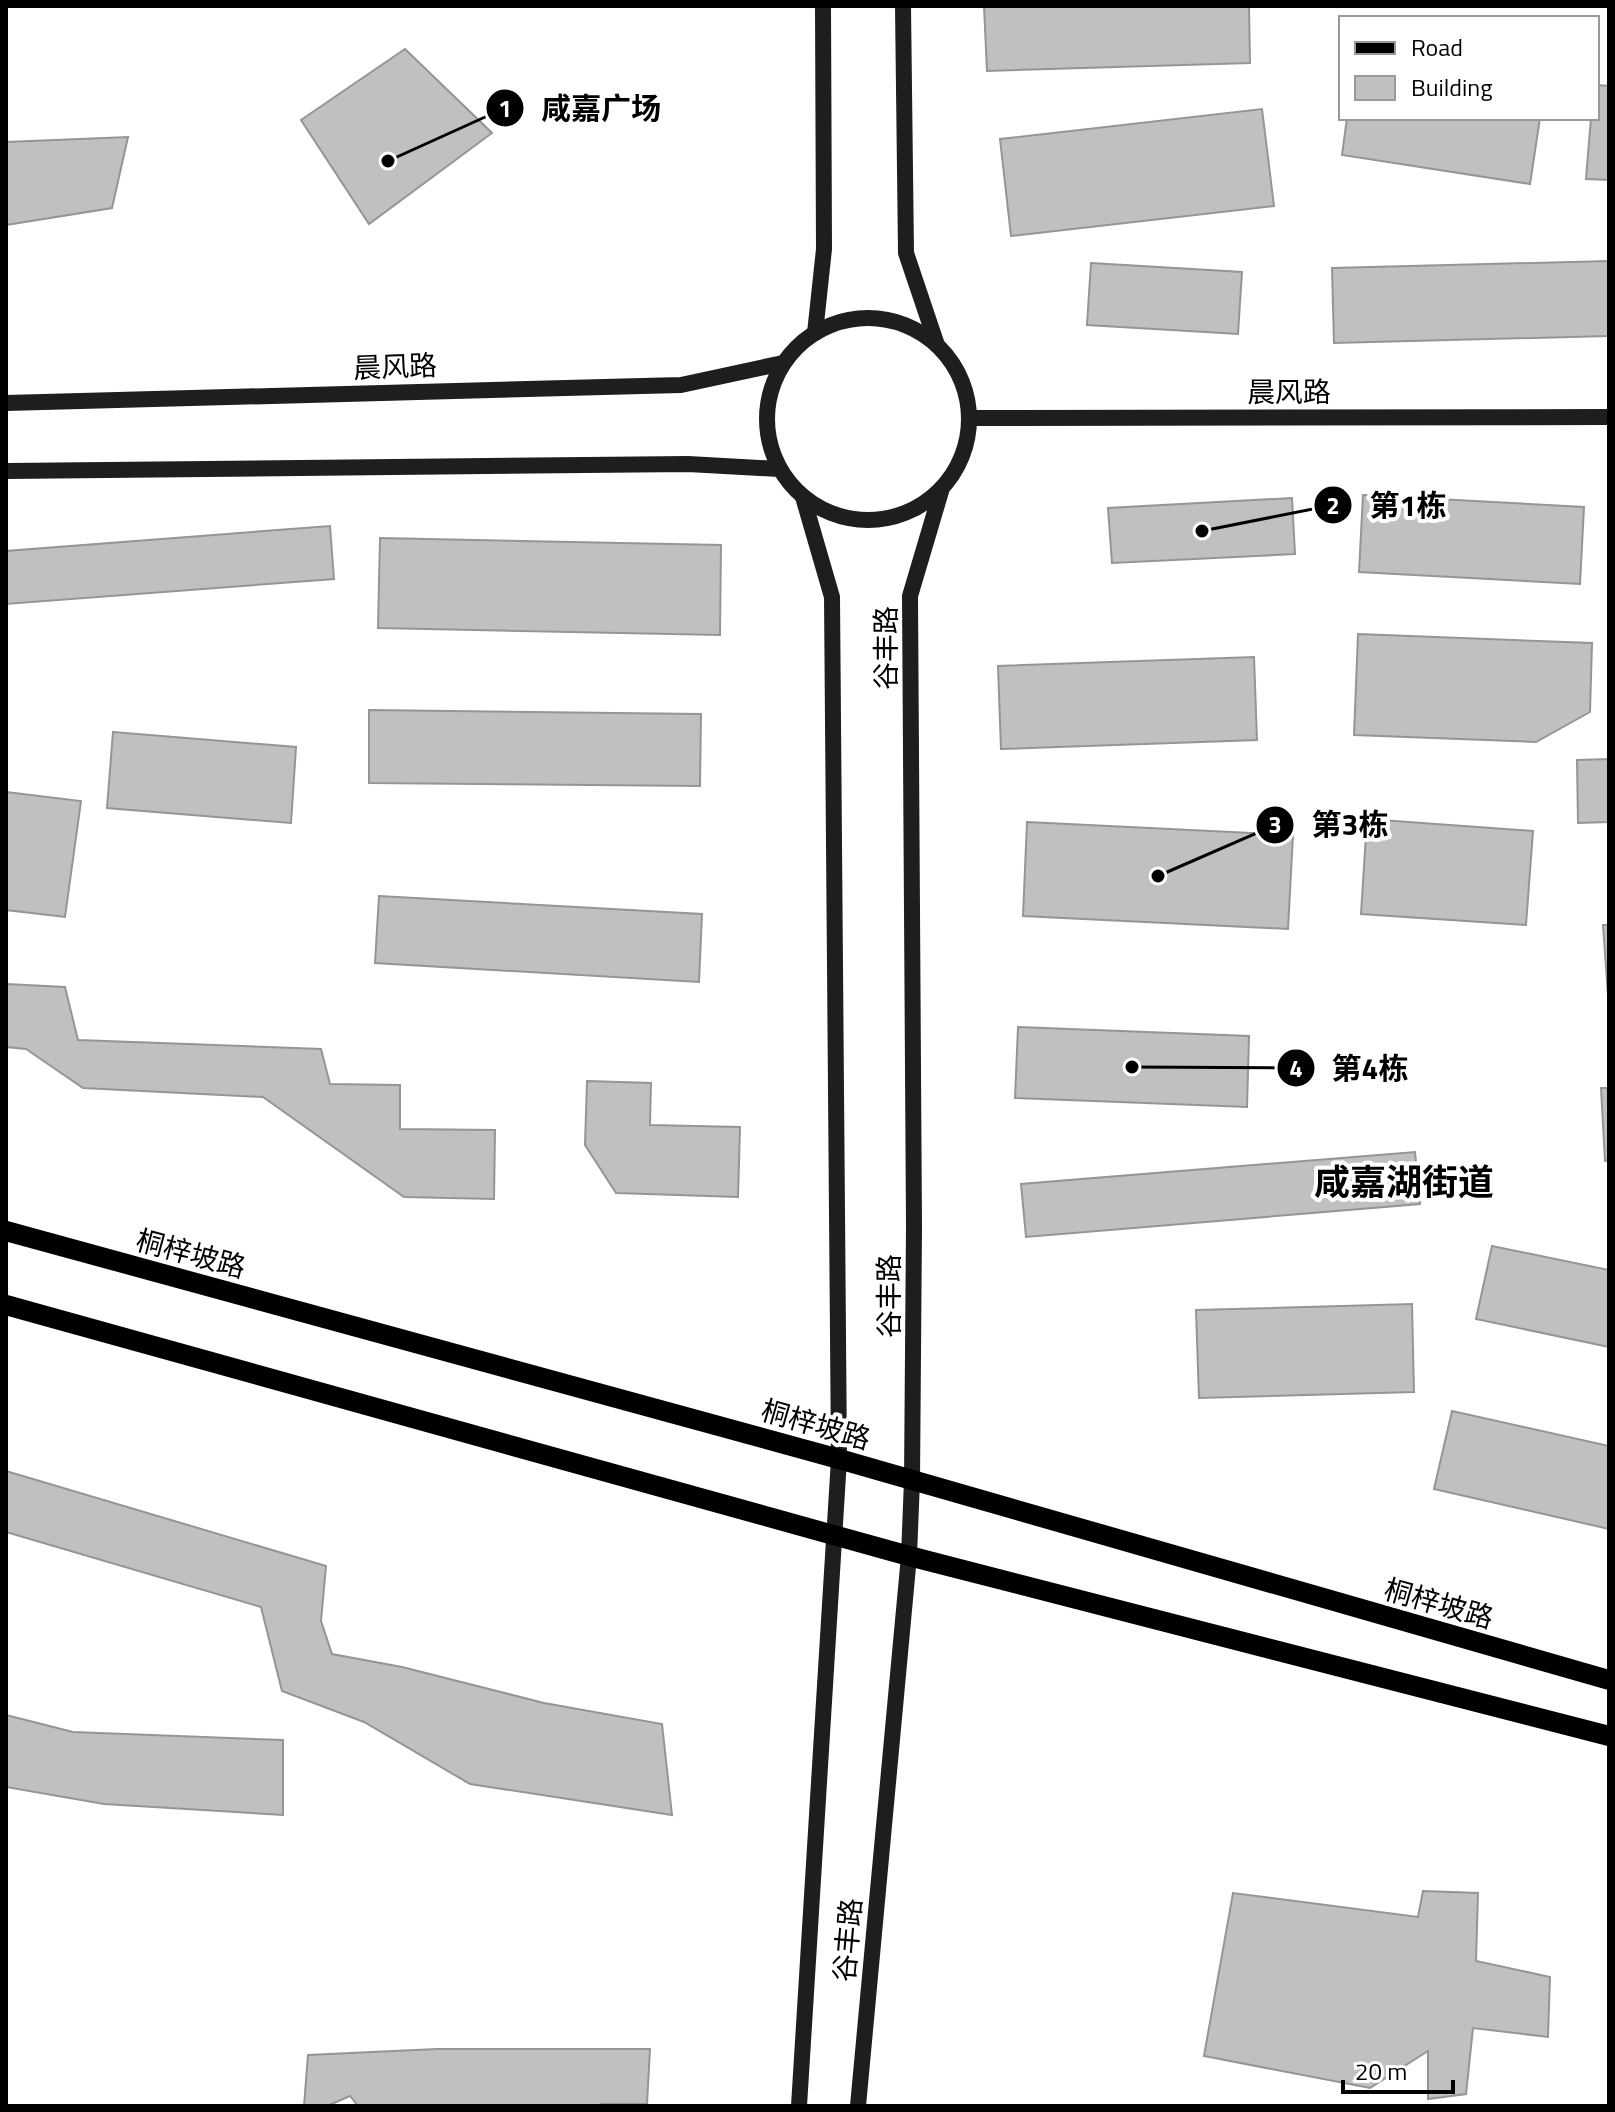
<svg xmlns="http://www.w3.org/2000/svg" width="1615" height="2112" font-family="'Titillium Web','Noto Sans SC',sans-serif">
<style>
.building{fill:#c0c0c0;stroke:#959595;stroke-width:2}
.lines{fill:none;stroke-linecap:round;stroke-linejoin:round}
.secondary{stroke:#1e1e1e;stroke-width:16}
.primary{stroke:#000;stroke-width:20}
.labels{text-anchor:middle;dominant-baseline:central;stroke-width:8;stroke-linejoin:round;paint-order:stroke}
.street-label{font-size:28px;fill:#000;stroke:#fff}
.district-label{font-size:36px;font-weight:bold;fill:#000;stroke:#fff}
.leader{fill:none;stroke:#000;stroke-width:3}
.callout-dot{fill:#000;stroke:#fff;stroke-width:3}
.mark-label{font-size:24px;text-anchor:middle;font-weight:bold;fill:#fff}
.callout-label{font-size:30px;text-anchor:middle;font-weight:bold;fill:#000;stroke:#fff;stroke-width:8;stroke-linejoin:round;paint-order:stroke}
</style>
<rect width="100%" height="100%" fill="#fff"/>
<g class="building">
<path d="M984,6h265l1,57 -263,8z"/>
<path d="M405,49l87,84 -123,91 -68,-104z"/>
<path d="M1597,85l12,1v94l-23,-1 5,-61h6z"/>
<path d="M1262,109l12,97 -263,30 -11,-97z"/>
<path d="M1347,118h193l-10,66 -188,-29z"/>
<path d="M128,137l-16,71 -106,17v-83z"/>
<path d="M1609,261v75l-275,7 -2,-75z"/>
<path d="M1091,263l151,9 -4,62 -151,-9z"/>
<path d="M1363,495l221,12 -4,77 -221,-12z"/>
<path d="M1292,498l3,56 -183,9 -4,-55z"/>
<path d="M330,526l4,53 -328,25v-53z"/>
<path d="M380,538l341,7 -1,90 -342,-7z"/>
<path d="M1358,634l234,9 -2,69 -54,30 -182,-7z"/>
<path d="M1254,657l3,83 -256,9 -3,-83z"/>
<path d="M369,710l332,4 -1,72 -331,-3z"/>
<path d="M113,732l183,15 -5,76 -184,-15z"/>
<path d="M1609,759v63l-31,1 -1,-63z"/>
<path d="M6,792l75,9 -16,116 -59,-7z"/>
<path d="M1367,819l166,12 -7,94 -165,-11z"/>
<path d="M1027,822l266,13 -5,94 -265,-13z"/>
<path d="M379,896l323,18 -3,68 -324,-19z"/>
<path d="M1603,925h6v71h-1z"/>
<path d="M6,984l59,3 13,53 243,9 9,35 70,1v44l95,1 -1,69 -90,-2 -141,-100 -180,-9 -57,-39 -20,-2z"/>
<path d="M1018,1027l231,9 -2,71 -232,-9z"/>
<path d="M587,1081l64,2 -1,42 90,2 -2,70 -122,-4 -31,-48z"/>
<path d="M1601,1088h8v72l-4,1z"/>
<path d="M1415,1152l5,52 -394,33 -5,-53z"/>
<path d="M1492,1246l117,24v77l-133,-28z"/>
<path d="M1412,1304l2,88 -215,6 -3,-88z"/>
<path d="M1452,1411l157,35v83l-175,-40z"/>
<path d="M6,1471l320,95 -5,55 11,33 70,13 142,36 118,21 10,91 -202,-31 -106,-62 -82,-31 -21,-84 -255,-75z"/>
<path d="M6,1715l67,17 210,8v75l-179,-11 -98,-17z"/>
<path d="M1423,1891l55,2 -2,68 74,16 -2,60 -75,-9 -7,66 -38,5v-48l-58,37 -166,-32 29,-163 185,24z"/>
<path d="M437,2049h213l-3,55h-45l1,2h-245l-8,-10 -23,10h-23l4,-51z"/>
</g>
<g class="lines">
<g class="secondary">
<path d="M903,6l3,247 31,92"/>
<circle cx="868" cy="419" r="101"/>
<path d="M815,333l9,-84 -1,-243"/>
<path d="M6,403l675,-18 102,-22"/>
<path d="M969,418l640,-1"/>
<path d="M6,471l682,-7 91,5"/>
<path d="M799,2106l40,-647 -7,-862 -29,-100"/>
<path d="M858,2106l51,-550 3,-76 2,-254 -4,-630 32,-108"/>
</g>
<g class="primary">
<path d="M6,1231l833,228 770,221"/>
<path d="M6,1305l903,251 700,180"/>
</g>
</g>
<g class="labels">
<g class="street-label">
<text transform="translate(395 366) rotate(-2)">晨风路</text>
<text x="1289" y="391">晨风路</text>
<text transform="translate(885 648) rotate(-90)">谷丰路</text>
<text transform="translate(191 1253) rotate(15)">桐梓坡路</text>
<text transform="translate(888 1296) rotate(-90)">谷丰路</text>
<text transform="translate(816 1424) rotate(16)">桐梓坡路</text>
<text transform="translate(1439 1603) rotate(16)">桐梓坡路</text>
<text transform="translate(847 1940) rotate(-85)">谷丰路</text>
</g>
<g class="district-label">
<text x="1404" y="1181">咸嘉湖街道</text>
</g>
</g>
<path class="leader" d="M388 161L505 108M1202 531L1333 505M1158 876L1275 825M1132 1067L1296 1068"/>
<g class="callout-dot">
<circle cx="388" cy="161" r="8"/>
<circle cx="1202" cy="531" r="8"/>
<circle cx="1158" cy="876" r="8"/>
<circle cx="1132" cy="1067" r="8"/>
<circle cx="505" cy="108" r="20"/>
<circle cx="1333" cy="505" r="20"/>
<circle cx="1275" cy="825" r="20"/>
<circle cx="1296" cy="1068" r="20"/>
</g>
<g class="mark-label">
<text x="505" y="117">1</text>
<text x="1333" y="514">2</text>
<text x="1275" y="833">3</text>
<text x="1296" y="1077">4</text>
</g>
<g class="callout-label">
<text x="601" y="119">咸嘉广场</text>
<text x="1408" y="516">第1栋</text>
<text x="1350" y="835">第3栋</text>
<text x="1370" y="1079">第4栋</text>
</g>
<rect width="1615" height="2112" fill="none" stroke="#000000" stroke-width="16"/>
<rect x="1339" y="16" width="260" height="104" fill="#ffffff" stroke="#999999" stroke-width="2"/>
<rect x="1355" y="42" width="40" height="12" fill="#000000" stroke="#999999" stroke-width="2"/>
<text x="1411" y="56" font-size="24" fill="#000000">Road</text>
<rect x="1355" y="76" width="40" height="24" fill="#c0c0c0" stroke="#999999" stroke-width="2"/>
<text x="1411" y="96" font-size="24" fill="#000000">Building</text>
<path d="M1343 2080v12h110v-12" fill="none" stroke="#000000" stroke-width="4"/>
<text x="1355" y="2080" font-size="24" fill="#000000" stroke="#ffffff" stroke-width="6" paint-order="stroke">20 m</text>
</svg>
